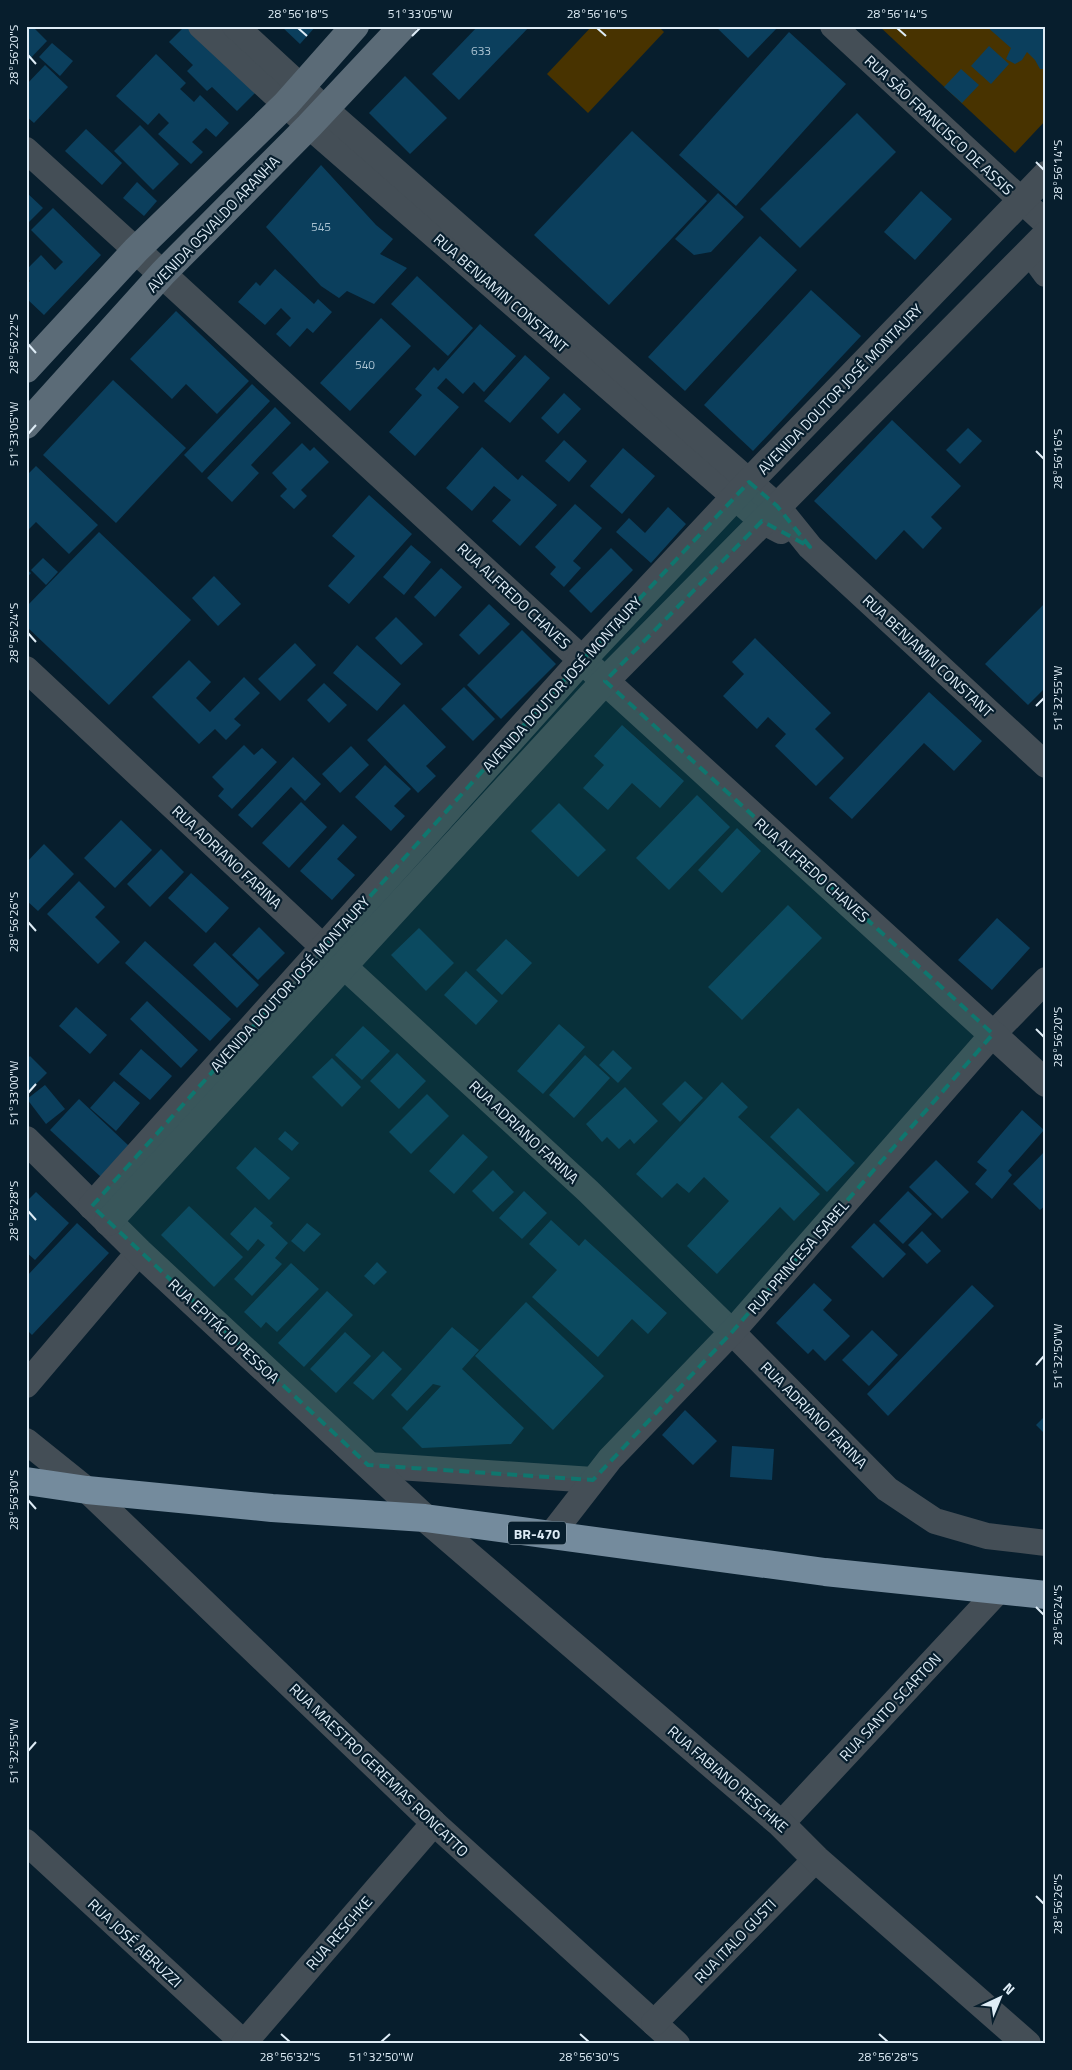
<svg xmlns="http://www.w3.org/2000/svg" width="1072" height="2070" font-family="'Titillium Web',sans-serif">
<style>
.green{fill:#483300}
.building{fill:#0b3f5d}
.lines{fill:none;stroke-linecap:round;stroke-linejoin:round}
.minor{stroke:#444e56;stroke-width:26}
.tertiary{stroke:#444e56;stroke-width:28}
.secondary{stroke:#5b6b77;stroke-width:28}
.trunk{stroke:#748b9d;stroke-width:28}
.marked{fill:#0f766e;fill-opacity:0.2;stroke:#0f766e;stroke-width:4;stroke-dasharray:10 6;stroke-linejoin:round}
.ticks{fill:none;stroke:#deecf6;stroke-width:2}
.labels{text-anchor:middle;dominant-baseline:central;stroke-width:4.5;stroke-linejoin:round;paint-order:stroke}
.number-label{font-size:12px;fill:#a9c1d0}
.shield{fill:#071e2d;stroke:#9eaeba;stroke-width:1}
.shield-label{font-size:14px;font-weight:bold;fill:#deecf6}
.street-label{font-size:15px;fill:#deecf6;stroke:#071e2d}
.neatline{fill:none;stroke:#deecf6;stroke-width:2}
.ticks-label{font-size:12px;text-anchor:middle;fill:#deecf6}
</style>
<rect width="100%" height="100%" fill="#071e2d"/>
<g class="green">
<path d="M592,26h66l6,6 -76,81 -41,-39z"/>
<path d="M879,26h167v94l-31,33z"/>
</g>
<g class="building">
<path d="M26,26h6l15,15 -21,22z"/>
<path d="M185,26h4l67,66 -19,19 -25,-24 -5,4 -20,-20 6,-6 -24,-23z"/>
<path d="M281,26h35l-16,18z"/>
<path d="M478,26h52l-71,74 -27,-26z"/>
<path d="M715,26h64l-31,32z"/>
<path d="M986,26h60l-3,11 1,13h2v19h-6l-5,-9 -8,-8 -5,8 -7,4 -9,-5 5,-11z"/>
<path d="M789,32l57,52 -110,122 -57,-51z"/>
<path d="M52,43l21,18 -13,15 -21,-19z"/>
<path d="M989,46l20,18 -18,20 -20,-18z"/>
<path d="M156,54l30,29 -6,6 14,13 6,-7 29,28 -13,14 -10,-9 -14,14 11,10 -12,12 -33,-30 11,-11 -10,-10 -11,12 -32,-29z"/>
<path d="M45,65l23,22 -34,36 -8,-7v-31z"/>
<path d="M961,69l18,16 -17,18 -18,-16z"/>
<path d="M405,76l42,42 -37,36 -41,-41z"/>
<path d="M857,113l39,39 -96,96 -40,-39z"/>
<path d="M140,125l39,39 -26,26 -39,-39z"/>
<path d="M86,129l36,34 -20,22 -37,-34z"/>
<path d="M632,131l75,70 -98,104 -75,-70z"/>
<path d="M321,165l55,60 17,14 -13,15 27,14 -33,36 -27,-13 -8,7 -18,-12 -55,-59z"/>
<path d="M137,182l20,19 -13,15 -21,-18z"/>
<path d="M921,191l31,28 -37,41 -31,-28z"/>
<path d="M26,192l17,16 -17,17z"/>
<path d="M718,193l26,24 -33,35 -17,3 -19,-16z"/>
<path d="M53,208l48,47 -57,60 -18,-17v-13l4,-4 -4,-4v-7l15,-15 14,15 8,-8 -32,-32z"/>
<path d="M760,236l37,34 -112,121 -37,-34z"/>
<path d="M275,269l39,35 4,-5 14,13 -19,21 -6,-5 -17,19 -14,-13 15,-16 -10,-10 -16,17 -27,-23 18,-20 4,4z"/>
<path d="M417,276l56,52 -25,28 -57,-52z"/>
<path d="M811,290l50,46 -108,115 -49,-46z"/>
<path d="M176,311l73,70 -32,33 -31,-30 -14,15 -42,-40z"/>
<path d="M381,318l30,28 -61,65 -30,-28z"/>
<path d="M480,324l36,32 -32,36 -10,-10 -11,12 -17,-16 -9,10 22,19 -44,49 -26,-24 33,-37 -7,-6 19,-22 4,4z"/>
<path d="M525,355l25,23 -40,45 -26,-22z"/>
<path d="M113,380l73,68 -70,75 -73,-68z"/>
<path d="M252,384l18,17 -68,72 -18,-18z"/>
<path d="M564,393l17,16 -23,25 -17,-16z"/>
<path d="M275,407l16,16 -40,42 8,8 -27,29 -25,-24z"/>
<path d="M892,420l69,66 -30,31 11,11 -19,21 -19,-19 -28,30 -62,-59z"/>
<path d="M968,428l14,13 -22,23 -14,-14z"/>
<path d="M564,440l23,21 -18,21 -24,-21z"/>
<path d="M302,443l8,8 4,-4 15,15 -28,28 6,6 -13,13 -14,-13 7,-7 -15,-16z"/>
<path d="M482,447l36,33 4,-5 35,30 -37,41 -28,-25 19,-21 -17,-14 -22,25 -26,-23z"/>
<path d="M623,448l32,28 -33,38 -32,-28z"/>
<path d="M36,466l62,59 -29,29 -33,-32 -10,10v-56z"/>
<path d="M369,495l43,39 -63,70 -21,-18 27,-30 -23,-20z"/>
<path d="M575,504l27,24 -29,33 8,7 -17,19 -14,-13 6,-7 -21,-20z"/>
<path d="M668,507l18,17 -35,39 -35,-31 13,-14 16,15z"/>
<path d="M99,532l92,88 -82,85 -83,-79v-19z"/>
<path d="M411,545l20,17 -27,33 -21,-18z"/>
<path d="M611,548l22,22 -42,43 -22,-22z"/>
<path d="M43,558l15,14 -12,13 -15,-15z"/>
<path d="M441,568l21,19 -27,30 -21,-20z"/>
<path d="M26,569l5,4 -5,6z"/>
<path d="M214,576l27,28 -23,22 -26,-28z"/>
<path d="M1046,602v85l-18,18 -43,-41z"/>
<path d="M489,604l21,20 -31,31 -20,-20z"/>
<path d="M396,617l27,27 -22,21 -26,-27z"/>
<path d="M522,630l34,34 -55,55 -34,-34z"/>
<path d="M755,638l76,75 -16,16 29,29 -28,28 -41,-40 11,-12 -18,-17 -11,12 -34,-33 21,-22 -12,-12z"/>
<path d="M295,643l21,22 -36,36 -22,-22z"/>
<path d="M357,645l44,39 -24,27 -44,-38z"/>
<path d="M189,660l22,22 -15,16 14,14 34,-35 16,16 -26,26 7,6 -15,15 -11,-11 -16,15 -47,-47z"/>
<path d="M324,683l23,22 -18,18 -22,-23z"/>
<path d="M464,687l31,32 -22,22 -32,-32z"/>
<path d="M929,692l53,49 -28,30 -30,-28 -72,76 -23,-21z"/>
<path d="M404,704l42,43 -20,19 10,10 -18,17 -51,-53z"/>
<path d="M622,725l62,56 -24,27 -28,-25 -24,27 -25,-22 21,-23 -10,-9z"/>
<path d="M244,745l10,10 8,-7 15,14 -45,47 -14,-13 6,-7 -12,-12z"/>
<path d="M351,746l18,19 -29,28 -18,-19z"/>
<path d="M293,757l28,27 -16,17 -14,-14 -39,41 -14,-13z"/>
<path d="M385,765l26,24 -17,17 11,10 -14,15 -36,-34z"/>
<path d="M697,795l33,32 -61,63 -33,-32z"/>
<path d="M301,802l26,25 -38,41 -27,-25z"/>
<path d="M559,803l47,47 -28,27 -47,-46z"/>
<path d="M121,820l31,30 -37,38 -31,-30z"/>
<path d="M343,824l14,13 -20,22 18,16 -23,25 -32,-29z"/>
<path d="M737,828l24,23 -39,42 -24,-23z"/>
<path d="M44,844l30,30 -36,37 -12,-11v-37z"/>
<path d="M161,849l23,23 -34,35 -23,-23z"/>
<path d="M191,873l38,35 -23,25 -38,-35z"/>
<path d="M79,881l26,26 -10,10 25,25 -22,22 -51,-50z"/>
<path d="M788,905l34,33 -80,82 -34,-33z"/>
<path d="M997,918l33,30 -38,42 -34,-30z"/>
<path d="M259,927l26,26 -27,27 -26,-25z"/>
<path d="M419,928l35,35 -28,28 -35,-36z"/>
<path d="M506,939l26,24 -30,32 -26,-25z"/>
<path d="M145,941l86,78 -21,22 -85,-78z"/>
<path d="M215,942l44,43 -22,23 -44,-43z"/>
<path d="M466,971l32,30 -22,24 -32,-30z"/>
<path d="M147,1001l51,49 -17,18 -51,-49z"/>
<path d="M76,1007l31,28 -17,19 -31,-28z"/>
<path d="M559,1024l26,23 -42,47 -26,-23z"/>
<path d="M363,1026l27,25 -28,29 -27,-25z"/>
<path d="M141,1049l31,27 -22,24 -31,-26z"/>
<path d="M613,1050l19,18 -14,15 -19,-18z"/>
<path d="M397,1053l29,28 -27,28 -29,-28z"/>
<path d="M585,1055l25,23 -36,40 -25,-23z"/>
<path d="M30,1056l17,17 -21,21v-34z"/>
<path d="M332,1058l29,29 -19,20 -30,-30z"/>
<path d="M114,1081l26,22 -24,28 -26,-23z"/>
<path d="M685,1081l18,17 -23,24 -18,-18z"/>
<path d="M722,1082l26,25 -10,10 82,77 -26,27 -14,-14 -63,67 -30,-28 42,-45 -25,-24 -15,16 -12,-10 -15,15 -26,-24z"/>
<path d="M45,1085l20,24 -19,15 -19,-25z"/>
<path d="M625,1087l33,34 -24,23 -4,-5 -11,10 -12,-12 -5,5 -16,-18z"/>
<path d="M427,1094l22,22 -38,38 -22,-22z"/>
<path d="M79,1099l50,47 -28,31 -51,-47z"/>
<path d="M798,1108l57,55 -28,29 -57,-55z"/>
<path d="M1022,1110l22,20 -36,41 4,4 -20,24 -17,-15 12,-14 -10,-8z"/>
<path d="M285,1131l14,12 -7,8 -14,-12z"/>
<path d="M463,1134l25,23 -34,37 -25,-23z"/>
<path d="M255,1147l35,31 -21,22 -33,-32z"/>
<path d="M1046,1150v55l-6,5 -27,-26z"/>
<path d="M936,1160l33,32 -27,27 -33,-32z"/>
<path d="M493,1170l21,22 -21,20 -21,-21z"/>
<path d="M524,1191l23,22 -25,26 -23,-21z"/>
<path d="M908,1191l24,23 -29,30 -24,-23z"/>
<path d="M36,1192l33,31 -34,37 -9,-8v-50z"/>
<path d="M189,1206l54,51 -29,30 -53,-52z"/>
<path d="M255,1207l18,16 -3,3 18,17 -13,15 7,6 -30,32 -18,-17 31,-34 -7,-6 -10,12 -18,-17z"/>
<path d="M551,1220l28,26 6,-7 82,74 -19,21 -16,-15 -34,38 -66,-60 25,-27 -28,-26z"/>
<path d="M77,1223l32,30 -77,82 -6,-6v-52z"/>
<path d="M307,1223l14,11 -17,18 -13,-11z"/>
<path d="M874,1223l32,31 -23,24 -32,-31z"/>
<path d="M922,1231l19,20 -14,13 -19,-19z"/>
<path d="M377,1262l10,10 -13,13 -10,-9z"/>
<path d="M291,1263l28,26 -42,43 -11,-10 -5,6 -17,-16z"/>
<path d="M814,1283l18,17 -9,10 27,26 -25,25 -12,-12 -5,5 -32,-31z"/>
<path d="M972,1285l22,21 -106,110 -21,-22z"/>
<path d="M327,1291l26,24 -49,52 -26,-24z"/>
<path d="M526,1302l78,74 -51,54 -78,-74z"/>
<path d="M452,1327l27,23 -17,19 62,59 -13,16 -89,4 -20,-20 39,-42 -8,-2 -26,27 -16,-16z"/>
<path d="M872,1330l26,25 -29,31 -27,-26z"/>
<path d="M345,1332l26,24 -35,37 -26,-24z"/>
<path d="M383,1351l19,18 -29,31 -20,-17z"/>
<path d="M685,1410l32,31 -24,24 -31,-30z"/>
<path d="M1046,1415v20l-10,-10z"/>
<path d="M732,1446l42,3 -2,31 -42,-3z"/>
</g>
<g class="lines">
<g class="minor">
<path d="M201,26l108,100 453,395 19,10"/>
<path d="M235,26l90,83 452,397 33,41 236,218"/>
<path d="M833,26l213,197"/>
<path d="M26,150l110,100"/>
<path d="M1030,252l16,22"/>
<path d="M26,669l297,278 265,244 144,141 155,157 48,32 52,15 59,7"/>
<path d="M26,1385l113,-133"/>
<path d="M26,1441l61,49 347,333 243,221"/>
<path d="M368,1465l225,15"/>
<path d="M551,1535l59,-76 122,-127 261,-298 53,-54"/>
<path d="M781,1824l218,-234"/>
<path d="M26,1842l219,202"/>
<path d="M654,2023l162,-164"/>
<path d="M244,2043l190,-220"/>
</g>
<g class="tertiary">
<path d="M136,250l469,431 441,402"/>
<path d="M26,1140l113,112 286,266 356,306 35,35 211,185"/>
<path d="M92,1206l491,-547 166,-177 297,-307"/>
<path d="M108,1222l497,-541 441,-446"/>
</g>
<g class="secondary">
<path d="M26,369l110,-119 150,-146 69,-78"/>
<path d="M26,425l137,-152 146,-147 94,-100"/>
</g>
<path class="trunk" d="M26,1481l61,9 185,18 153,10 400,54 221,23"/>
</g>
<path class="marked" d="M749,482l28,24 33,41 -48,-26 -157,160 388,353 -261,298 -139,148 -225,-15 -276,-259 491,-547z"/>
<path class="ticks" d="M298,28l9,8M597,28l9,8M897,28l9,8M412,36l8,-8M28,55l8,9M1036,162l8,8M28,344l8,9M28,434l8,-9M1036,451l8,8M28,633l8,9M1036,706l8,-8M28,922l8,9M1036,1029l8,8M28,1093l8,-9M28,1211l8,9M1036,1365l8,-9M28,1500l8,9M1036,1607l8,8M28,1751l8,-9M1036,1896l8,8M281,2034l9,8M580,2034l9,8M879,2034l9,8M381,2042l9,-8"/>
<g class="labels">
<g class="number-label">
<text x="481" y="50">633</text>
<text x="321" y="226">545</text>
<text x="365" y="364">540</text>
</g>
<rect class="shield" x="508" y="1521.5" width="58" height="23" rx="4"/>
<g class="shield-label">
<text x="537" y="1533">BR-470</text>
</g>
<g class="street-label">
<text transform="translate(939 125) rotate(43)">RUA SÃO FRANCISCO DE ASSIS</text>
<text transform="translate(213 224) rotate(-46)">AVENIDA OSVALDO ARANHA</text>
<text transform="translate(501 293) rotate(41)">RUA BENJAMIN CONSTANT</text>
<text transform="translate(840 389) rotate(-46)">AVENIDA DOUTOR JOSÉ MONTAURY</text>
<text transform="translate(514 596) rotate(43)">RUA ALFREDO CHAVES</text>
<text transform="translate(928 656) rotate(43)">RUA BENJAMIN CONSTANT</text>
<text transform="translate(562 684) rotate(-48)">AVENIDA DOUTOR JOSÉ MONTAURY</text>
<text transform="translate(227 857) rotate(43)">RUA ADRIANO FARINA</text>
<text transform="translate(812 870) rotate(42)">RUA ALFREDO CHAVES</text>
<text transform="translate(290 984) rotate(-48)">AVENIDA DOUTOR JOSÉ MONTAURY</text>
<text transform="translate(524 1132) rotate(43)">RUA ADRIANO FARINA</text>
<text transform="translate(798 1257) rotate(-49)">RUA PRINCESA ISABEL</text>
<text transform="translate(224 1331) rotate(43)">RUA EPITÁCIO PESSOA</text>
<text transform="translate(814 1415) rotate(45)">RUA ADRIANO FARINA</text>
<text transform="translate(890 1707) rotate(-47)">RUA SANTO SCARTON</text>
<text transform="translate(379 1770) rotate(44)">RUA MAESTRO GEREMIAS RONCATTO</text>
<text transform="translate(728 1779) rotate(41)">RUA FABIANO RESCHKE</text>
<text transform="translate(339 1933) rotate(-49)">RUA RESCHKE</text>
<text transform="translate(735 1941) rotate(-46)">RUA ITALO GUSTI</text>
<text transform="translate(135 1943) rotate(43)">RUA JOSÉ ABRUZZI</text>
</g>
</g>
<rect width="1072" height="2070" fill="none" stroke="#071e2d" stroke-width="55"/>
<g transform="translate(1000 1998) rotate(44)" stroke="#071e2d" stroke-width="4" paint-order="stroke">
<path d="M0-4L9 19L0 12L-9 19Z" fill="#deecf6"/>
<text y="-8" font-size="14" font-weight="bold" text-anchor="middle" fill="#deecf6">N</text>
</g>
<rect x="28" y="28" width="1016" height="2014" class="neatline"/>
<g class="ticks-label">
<text x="298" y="18">28°56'18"S</text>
<text x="420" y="18">51°33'05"W</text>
<text x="597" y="18">28°56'16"S</text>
<text x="897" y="18">28°56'14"S</text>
<text transform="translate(14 55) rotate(-90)" y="4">28°56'20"S</text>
<text transform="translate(1058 170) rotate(-90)" y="4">28°56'14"S</text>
<text transform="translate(14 344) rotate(-90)" y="4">28°56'22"S</text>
<text transform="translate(14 434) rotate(-90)" y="4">51°33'05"W</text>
<text transform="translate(1058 459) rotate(-90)" y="4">28°56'16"S</text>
<text transform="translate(14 633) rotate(-90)" y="4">28°56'24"S</text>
<text transform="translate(1058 698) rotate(-90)" y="4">51°32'55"W</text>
<text transform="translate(14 922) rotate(-90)" y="4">28°56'26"S</text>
<text transform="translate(1058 1037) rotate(-90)" y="4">28°56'20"S</text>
<text transform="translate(14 1093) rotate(-90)" y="4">51°33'00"W</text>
<text transform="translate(14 1211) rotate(-90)" y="4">28°56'28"S</text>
<text transform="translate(1058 1356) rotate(-90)" y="4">51°32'50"W</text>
<text transform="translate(14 1500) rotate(-90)" y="4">28°56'30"S</text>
<text transform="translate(1058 1615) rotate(-90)" y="4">28°56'24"S</text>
<text transform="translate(14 1751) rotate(-90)" y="4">51°32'55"W</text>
<text transform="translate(1058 1904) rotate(-90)" y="4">28°56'26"S</text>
<text x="290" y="2061">28°56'32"S</text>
<text x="381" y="2061">51°32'50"W</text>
<text x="589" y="2061">28°56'30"S</text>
<text x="888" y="2061">28°56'28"S</text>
</g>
</svg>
